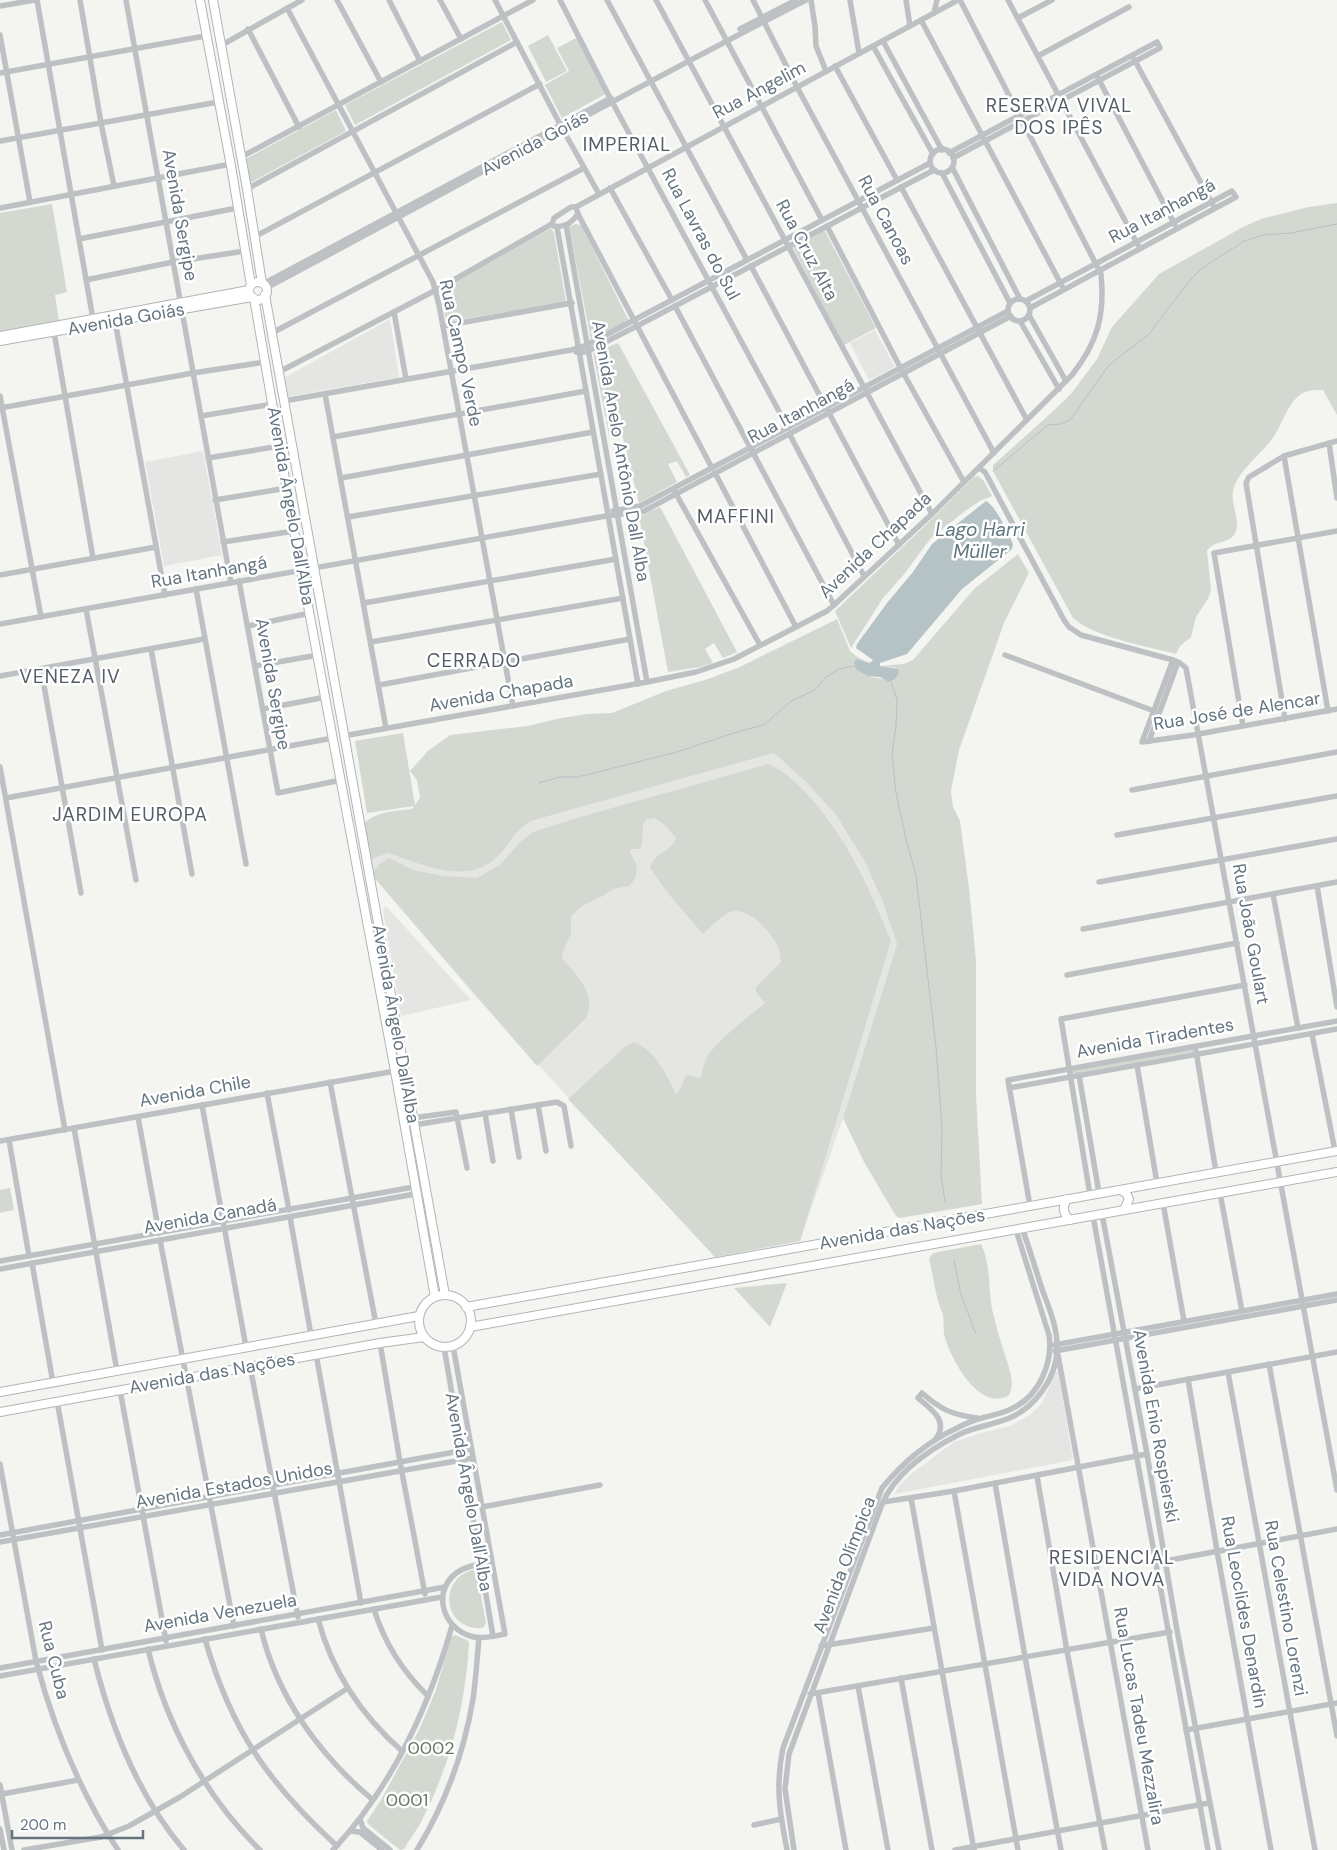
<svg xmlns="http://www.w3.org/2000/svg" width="1337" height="1850" font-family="'DM Sans',sans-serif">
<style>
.built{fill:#e5e6e4}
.green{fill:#d3d9d0}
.water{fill:#b5c2c6}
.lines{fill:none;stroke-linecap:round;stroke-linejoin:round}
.stream{stroke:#b5c2c6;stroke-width:1}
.major-casing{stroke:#b0b5b8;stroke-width:10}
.minor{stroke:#bdc1c4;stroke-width:5.5}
.major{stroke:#fff;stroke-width:8}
.labels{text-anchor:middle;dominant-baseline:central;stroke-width:5;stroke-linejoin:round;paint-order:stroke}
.street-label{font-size:18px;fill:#647580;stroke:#fff}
.park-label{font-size:18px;fill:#677863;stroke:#fff}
.neighbourhood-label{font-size:19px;letter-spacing:1px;fill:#525d66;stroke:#fff}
.water-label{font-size:19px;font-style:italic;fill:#5f777e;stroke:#fff}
</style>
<rect width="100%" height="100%" fill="#f4f4f0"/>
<g class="built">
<path d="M390,319l9,58 -113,20 -2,-19z"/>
<path d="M875,330l20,37 -26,13 -19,-37z"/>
<path d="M203,451l19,104 -58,11 -19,-104z"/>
<path d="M774,753l32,29 30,33 28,45 18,40 15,44 -54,174 -43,123 -85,16 -240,-261 -103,-121 -2,-15 18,-7 18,6 113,-31 12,-7z"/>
<path d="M384,907h3l84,93 -70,16 -18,-106z"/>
<path d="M1058,1371l15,89 -179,34 6,-9 11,-11 43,-32 27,-9 29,-7 20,-11 12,-12 14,-31z"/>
</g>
<g class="green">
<path d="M502,22l9,18 -156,85 -10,-20z"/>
<path d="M548,35l19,36 -21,11 -18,-36z"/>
<path d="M578,37l29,56 -45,25 -17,-33 24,-14 -12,-23z"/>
<path d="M336,110l10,21 -98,53 -4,-24z"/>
<path d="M1337,203v212l-14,-25c-7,0 -16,0 -22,4 -12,8 -18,27 -25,39 -11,19 -39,37 -43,58 -2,15 8,30 2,42 -5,11 -22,7 -28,18l4,38 -2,8 -13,20 -5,20 -11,9 -4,8c-30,-8 -80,-16 -103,-36l-80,-147v-6l57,-51 21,-20 26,-35 15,-32 47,-53 84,-47 18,-8 48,-12z"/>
<path d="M52,204l15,88 -12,3 4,26 -59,11v-119z"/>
<path d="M575,224l6,1 48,96 -38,19 -22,-113z"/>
<path d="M550,229h2l2,4 12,69 -120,20 -6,-32z"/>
<path d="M824,229l52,99 -32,17 -52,-99z"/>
<path d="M618,343l72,132 -4,2 -9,-16 -9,3 9,18 -38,21 -17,-69 -13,2 -16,-83z"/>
<path d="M978,476l6,5 8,15 -12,5 -15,10 -34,27 -26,35 -22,25 -32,50 -16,-37 99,-94 40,-40z"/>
<path d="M660,507l77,145 -14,6 -9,-15 -9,6 8,14 -13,4 -32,5 -29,-156z"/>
<path d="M1018,554l11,19 -25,50 -45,127 -8,41 2,16 7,14 9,67 7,73v134l6,109 -82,14 -4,-2 -32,-54 -21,-44 54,-174 -15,-44 -18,-40 -28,-45 -30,-33 -32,-29 -243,68c-18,11 -20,22 -34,36 -30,29 -76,7 -109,-4l-18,7 -6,-37c14,-12 31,-12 48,-14l2,-3 -47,7 -12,-72 48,-8 12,72 5,-7 -3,-18 -7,-9 18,-20 22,-16 78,-9 28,-7 31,-5 25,-1 54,-22 39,-11 35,-13 97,-48 13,32 6,5 10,6 -9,-3c1,3 2,8 4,11 6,9 26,10 34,9l4,-6 -3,-5 -16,-2 24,-2 9,-4 61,-71z"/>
<path d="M768,764c19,8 33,23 47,39 35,41 56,89 76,138l-91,300 -85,16 -147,-158 58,-53 8,-4c23,10 31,31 42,52l5,-7 5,-12 14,3c3,-6 3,-13 6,-19 10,-19 43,-42 59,-56l-9,-11v-5l25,-25c-1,-4 -1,-8 -2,-12 -5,-15 -30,-45 -49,-38 -7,2 -21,17 -27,22l-32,-37 -21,-29c2,-14 21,-16 26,-30l-10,-12 -11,-8 -9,2 -3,4 -1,22 -3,3h-7l-2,3 7,14 -1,10 -4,7 -3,3 -16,3 -10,7 -18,8 -14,12v18l-8,17 -1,7c16,20 35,34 24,60l-49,48 -165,-191 7,-11 10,-6 24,12 31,6 33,2 24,-14 19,-22 13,-10 47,-15z"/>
<path d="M1193,1048v4l-122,22 -1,-3z"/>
<path d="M10,1188l4,22 -14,3v-23z"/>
<path d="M981,1244c10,20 7,43 11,65 4,17 9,35 15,52 3,11 8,22 2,34 -29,18 -57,-34 -64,-57 -2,-7 -1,-15 -2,-23 -2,-6 -5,-12 -6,-18 -3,-13 -5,-26 -8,-38l4,-6z"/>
<path d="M787,1283l-17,44 -36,-39z"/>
<path d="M472,1570l3,1 2,3 9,49 -3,5c-38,4 -47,-47 -11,-58z"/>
<path d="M455,1635l12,5 2,2c-3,61 -18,120 -45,174 -5,12 -14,22 -20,33l-4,1 -32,-26 -1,-3 14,-21 39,-72 16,-38 15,-53z"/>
</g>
<path class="water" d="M986,501c10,5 22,32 27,43l-1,5 -50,40 -55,65 -27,9v3l18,3 1,4 -4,6 -6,3 -9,-5 -12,-1 -12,-7 -2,-7 3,-3 13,4 3,-3 -17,-12 1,-4 30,-41 26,-31 19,-28z"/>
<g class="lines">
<g class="stream">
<path d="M993,471l55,-46 12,-1 10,-4 39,-55 39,-30 42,-55 11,-11 43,-28 19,-6 28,-2 46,-9"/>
<path d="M891,682l6,18 -1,26 -4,28 4,39 10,46 10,37 20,171 6,80 -1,48 4,27"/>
<path d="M539,783l21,-6h18l99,-25 63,-21 24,-6 27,-24 24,-11 10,-12 14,-9 16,-3"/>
<path d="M954,1260l7,35 15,39"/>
</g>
<defs>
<g id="major">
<path d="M200,0l31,166 20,119"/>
<path d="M213,0l34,189 15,94"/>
<circle cx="258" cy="291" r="9"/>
<path d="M265,295l180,1000"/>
<path d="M254,298l40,233 101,540 40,226"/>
<path d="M0,336l249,-46"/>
<path d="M0,341l252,-44"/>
<path d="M1120,1190l6,3 3,6 -5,11"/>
<path d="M1067,1199c-5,9 -4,14 3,21"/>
<circle cx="445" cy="1321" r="26"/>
<path d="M466,1307l871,-156"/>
<path d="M470,1327l867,-155"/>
<path d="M0,1392l419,-76"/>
<path d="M0,1412l380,-69 44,-6"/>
</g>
</defs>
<use href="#major" class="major-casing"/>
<g class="minor">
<path d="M37,0l56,319"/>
<path d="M80,0l21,123 13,63"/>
<path d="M126,0l105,583"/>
<path d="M337,0l44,82"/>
<path d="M389,0l31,61"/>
<path d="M440,0l21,39"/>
<path d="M495,0l67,128 37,66"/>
<path d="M560,0l50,98 178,330"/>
<path d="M607,0l140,260"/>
<path d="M656,0l276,514"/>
<path d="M705,0l117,220"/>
<path d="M753,0l44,87 197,366"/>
<path d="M811,0l4,26 1,20 10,25"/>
<path d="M850,0l9,53"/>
<path d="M906,0l4,26"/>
<path d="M1008,0l130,245"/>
<path d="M0,6l35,-6"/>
<path d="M287,8l146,274 6,23 74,401"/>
<path d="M934,13l3,-13"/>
<path d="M1018,18l34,-18"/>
<path d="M921,20l141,266"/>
<path d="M248,29l51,98"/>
<path d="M740,29l56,-29"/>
<path d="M0,35l30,167"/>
<path d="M883,41l59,109"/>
<path d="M220,46l82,-46"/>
<path d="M873,46l60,108"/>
<path d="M1038,56l91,-49"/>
<path d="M1134,59l79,146"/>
<path d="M835,66l62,114"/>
<path d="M0,73l205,-37"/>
<path d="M1098,78l77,147"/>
<path d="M0,141l218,-39"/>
<circle cx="942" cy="161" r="12"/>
<path d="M949,153l208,-111 3,6 -207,110"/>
<path d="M241,157l292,-157"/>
<path d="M952,167l68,132"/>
<path d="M942,173l68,130"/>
<path d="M901,187l126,233"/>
<path d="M610,188l62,112"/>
<path d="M247,189l270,-147"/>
<path d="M571,207h5l2,7c-6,9 -13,14 -24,12l-2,-2 2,-6z"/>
<path d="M576,207l382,-207"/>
<path d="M0,208l231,-44"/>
<path d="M578,214l134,254"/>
<path d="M566,225l81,457"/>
<path d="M827,226l73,141 64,115"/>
<path d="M557,227l81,457"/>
<path d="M254,237l286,-153"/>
<path d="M79,239l158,-31"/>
<path d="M751,266l148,279"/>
<path d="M86,280l87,-18 72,-11"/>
<path d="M263,284l348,-186"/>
<path d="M266,288c180,-95 358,-195 540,-288"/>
<circle cx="1019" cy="310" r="11"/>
<path d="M1026,301l206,-110 4,6 -206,111"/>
<path d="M675,306l159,299"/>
<path d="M394,312l12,67"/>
<path d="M1029,315l37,66"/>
<path d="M115,321l50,274"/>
<path d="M1020,321l39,68"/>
<path d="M443,326l129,-23"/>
<path d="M54,332l39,226"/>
<path d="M272,333l312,-165"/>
<path d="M576,352l3,1 9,-2 49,-25 297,-156"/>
<path d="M279,372l157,-82 116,-66"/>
<path d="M325,394l61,334"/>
<path d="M0,396l41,221"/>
<path d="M284,401l287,-51 16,-5 343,-182"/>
<path d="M0,408l193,-35 72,-11"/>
<path d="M201,416l72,-12"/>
<path d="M790,435l74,141"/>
<path d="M333,437l253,-46"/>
<path d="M1329,443l8,55"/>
<path d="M1284,456l44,255"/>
<path d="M208,458l72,-12"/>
<path d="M979,468l6,4 79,148 5,7 12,8 92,25 7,3 6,5 151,822"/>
<path d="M715,473l81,154"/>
<path d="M341,478l252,-46"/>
<path d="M675,492l85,153"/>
<path d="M215,500l72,-12"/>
<path d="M613,511l27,-5 368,-195"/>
<path d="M348,517l253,-43"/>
<path d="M223,542l71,-11"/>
<path d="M0,575l156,-28"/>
<path d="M239,581l39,212 63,-13"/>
<path d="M196,589l50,275"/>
<path d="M364,603l252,-44"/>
<path d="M86,609l50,271"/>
<path d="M0,624l600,-107 44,-6 367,-195"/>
<path d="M248,626l62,-13"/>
<path d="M371,642l252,-44"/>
<path d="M151,649l41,225"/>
<path d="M1005,655l149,56"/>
<path d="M1173,660l-31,82 51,-7 144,-26"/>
<path d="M255,666l63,-11"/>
<path d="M41,669l40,224"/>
<path d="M0,676l204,-37"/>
<path d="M379,685l251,-46"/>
<path d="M263,709l63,-12"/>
<path d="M1285,719l-39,-236 3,-6 35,-21 53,-15"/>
<path d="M1243,726l-29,-173 123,-22"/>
<path d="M343,736l304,-54 49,-10 38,-13 93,-48 7,-6 98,-91 140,-139c26,-33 33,-60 29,-101l-141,-274"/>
<path d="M1149,741l29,-79"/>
<path d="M0,767l65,363"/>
<path d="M1132,790l205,-38"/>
<path d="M6,798l327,-60"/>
<path d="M1117,835l220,-39"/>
<path d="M1099,882l238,-43"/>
<path d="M1317,886l20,121"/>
<path d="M1273,894l25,134"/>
<path d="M1083,929l254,-47"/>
<path d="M1067,975l170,-32"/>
<path d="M1312,1034l23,117"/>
<path d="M1196,1051l20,121"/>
<path d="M1137,1065l20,118"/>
<path d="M1079,1075l20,118"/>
<path d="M330,1082l46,242"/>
<path d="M1009,1088l328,-59"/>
<path d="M267,1093l22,117"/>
<path d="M202,1105l44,242"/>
<path d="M538,1105l8,46"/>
<path d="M511,1109l8,48"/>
<path d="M485,1113l8,48"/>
<path d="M138,1117l21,116"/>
<path d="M413,1118l43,-6 11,56"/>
<path d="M414,1125l143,-23 7,4 7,40"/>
<path d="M74,1128l43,243"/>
<path d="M9,1140l20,116"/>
<path d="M0,1141l395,-70"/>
<path d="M1220,1193l22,118"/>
<path d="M1090,1195l-29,-176 184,-34"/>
<path d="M1163,1203l21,118"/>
<path d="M1030,1206l-22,-126 329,-59"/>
<path d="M1102,1214l45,240 30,176 42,220"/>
<path d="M1093,1216l115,634"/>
<path d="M290,1217l21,118"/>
<path d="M160,1240l74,386"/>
<path d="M0,1261l425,-76"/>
<path d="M32,1263l21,120"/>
<path d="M0,1269l426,-77"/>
<path d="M380,1343l20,119 25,132"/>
<path d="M1054,1345l283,-51"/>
<path d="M453,1346l52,288c-10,2 -21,5 -31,3 -33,-7 -44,-50 -13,-67 9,-5 21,-6 31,-8"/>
<path d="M444,1347l49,289"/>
<path d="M1055,1351l282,-51"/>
<path d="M316,1354l45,249"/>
<path d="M1058,1355l90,495"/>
<path d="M1269,1364l68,372"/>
<path d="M250,1366l48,251"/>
<path d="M1228,1372l87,478"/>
<path d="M1188,1379l29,172 54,299"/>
<path d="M1135,1389l202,-37"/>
<path d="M120,1390l46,251"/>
<path d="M57,1401l45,249"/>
<path d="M935,1440c15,-19 -4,-31 -17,-42l4,-5c18,16 30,22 55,25"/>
<path d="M0,1464l36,197c18,68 44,131 82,189"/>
<path d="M1037,1476l30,175 38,199"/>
<path d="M995,1483l30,174 36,193"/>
<path d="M954,1491l64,359"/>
<path d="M911,1498l63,352"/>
<path d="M883,1502l71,-11 193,-37"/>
<path d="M482,1507l118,-22"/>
<path d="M0,1535l471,-86"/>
<path d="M0,1542l473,-84"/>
<path d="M1165,1561l172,-32"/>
<path d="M374,1609c10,33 28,62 54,87"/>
<path d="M318,1619c14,52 44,97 84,132"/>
<path d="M261,1629c16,68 59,127 112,171"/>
<path d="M205,1639c26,91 63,144 132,207"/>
<path d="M821,1646l113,-18"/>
<path d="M148,1649c18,75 57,147 112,201"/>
<path d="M94,1659c17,68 44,137 90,191"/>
<path d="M0,1668l445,-81"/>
<path d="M0,1676l442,-79"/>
<path d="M901,1678l31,172"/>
<path d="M858,1686l30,164"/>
<path d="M818,1693l28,157"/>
<path d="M810,1694l360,-62"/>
<path d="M1186,1730l151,-27"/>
<path d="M0,1785l12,65"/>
<path d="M2,1794l76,-14"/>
<path d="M360,1819l3,9 27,22"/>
<path d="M754,1825l27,-6"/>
<path d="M0,1829l4,21"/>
<path d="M350,1831l10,1 22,18"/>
<path d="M24,1850l77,-13 28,-11 51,-29 168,-109"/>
<path d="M333,1850c58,-62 96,-143 119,-224"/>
<path d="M417,1850c28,-46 47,-97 56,-151 3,-20 4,-41 6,-61"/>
<path d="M787,1850c-7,-36 -12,-65 -4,-102l99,-260c21,-26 45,-46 75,-60 8,-4 16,-8 25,-10 11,-3 23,-5 33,-11 25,-13 38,-45 34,-72l-33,-105"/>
<path d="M794,1850l-9,-61 4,-35 93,-250c14,-32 48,-55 78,-70 15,-7 31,-9 47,-15 27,-10 50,-41 50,-70 1,-22 -9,-43 -16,-63 -6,-19 -12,-39 -19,-58"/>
<path d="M955,1850l254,-47"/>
</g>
<use href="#major" class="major"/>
</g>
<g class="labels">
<g class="street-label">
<text transform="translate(759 90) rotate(-28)">Rua Angelim</text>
<text transform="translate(535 143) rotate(-28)">Avenida Goiás</text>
<text transform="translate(1162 211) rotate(-28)">Rua Itanhangá</text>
<text transform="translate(180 215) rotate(80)">Avenida Sergipe</text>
<text transform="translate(886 220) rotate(62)">Rua Canoas</text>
<text transform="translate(701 234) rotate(62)">Rua Lavras do Sul</text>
<text transform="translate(807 250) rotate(62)">Rua Cruz Alta</text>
<text transform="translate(126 319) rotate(-10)">Avenida Goiás</text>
<text transform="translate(461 353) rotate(78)">Rua Campo Verde</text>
<text transform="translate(801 411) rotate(-28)">Rua Itanhangá</text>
<text transform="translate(621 451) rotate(80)">Avenida Anelo Antônio Dall Alba</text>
<text transform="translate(291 506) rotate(80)">Avenida Ângelo Dall'Alba</text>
<text transform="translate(875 545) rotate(-43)">Avenida Chapada</text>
<text transform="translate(209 572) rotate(-10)">Rua Itanhangá</text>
<text transform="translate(273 684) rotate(80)">Avenida Sergipe</text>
<text transform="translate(501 693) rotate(-10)">Avenida Chapada</text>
<text transform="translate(1237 711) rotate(-9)">Rua José de Alencar</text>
<text transform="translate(1251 934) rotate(80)">Rua João Goulart</text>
<text transform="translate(396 1024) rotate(80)">Avenida Ângelo Dall'Alba</text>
<text transform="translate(1155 1038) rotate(-10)">Avenida Tiradentes</text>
<text transform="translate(195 1091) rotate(-10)">Avenida Chile</text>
<text transform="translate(210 1216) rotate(-10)">Avenida Canadá</text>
<text transform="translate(902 1229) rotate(-10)">Avenida das Nações</text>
<text transform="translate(212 1373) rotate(-10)">Avenida das Nações</text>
<text transform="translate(1156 1426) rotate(80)">Avenida Enio Rospierski</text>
<text transform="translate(234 1485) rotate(-10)">Avenida Estados Unidos</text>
<text transform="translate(469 1492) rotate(80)">Avenida Ângelo Dall'Alba</text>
<text transform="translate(844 1565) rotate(-69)">Avenida Olímpica</text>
<text transform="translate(1286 1608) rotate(80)">Rua Celestino Lorenzi</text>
<text transform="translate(1244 1612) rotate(80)">Rua Leoclides Denardin</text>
<text transform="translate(220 1613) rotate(-10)">Avenida Venezuela</text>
<text transform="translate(54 1660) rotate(76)">Rua Cuba</text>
<text transform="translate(1139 1716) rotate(80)">Rua Lucas Tadeu Mezzalira</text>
</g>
<g class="park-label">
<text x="431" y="1748">0002</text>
<text x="407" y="1800">0001</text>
</g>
<g class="neighbourhood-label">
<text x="1059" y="105">RESERVA VIVAL<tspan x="1059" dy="22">DOS IPÊS</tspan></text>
<text x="627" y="144">IMPERIAL</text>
<text x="736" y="516">MAFFINI</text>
<text x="474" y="660">CERRADO</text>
<text x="70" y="676">VENEZA IV</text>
<text x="130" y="814">JARDIM EUROPA</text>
<text x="1112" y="1557">RESIDENCIAL<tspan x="1112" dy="22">VIDA NOVA</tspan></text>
</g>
<g class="water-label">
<text x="980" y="529">Lago Harri<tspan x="980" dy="22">Müller</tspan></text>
</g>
</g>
<path d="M12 1830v8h131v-8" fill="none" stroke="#647580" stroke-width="2.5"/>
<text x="20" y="1830" font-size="15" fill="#647580" stroke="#ffffff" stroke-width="4" paint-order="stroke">200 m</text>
</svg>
